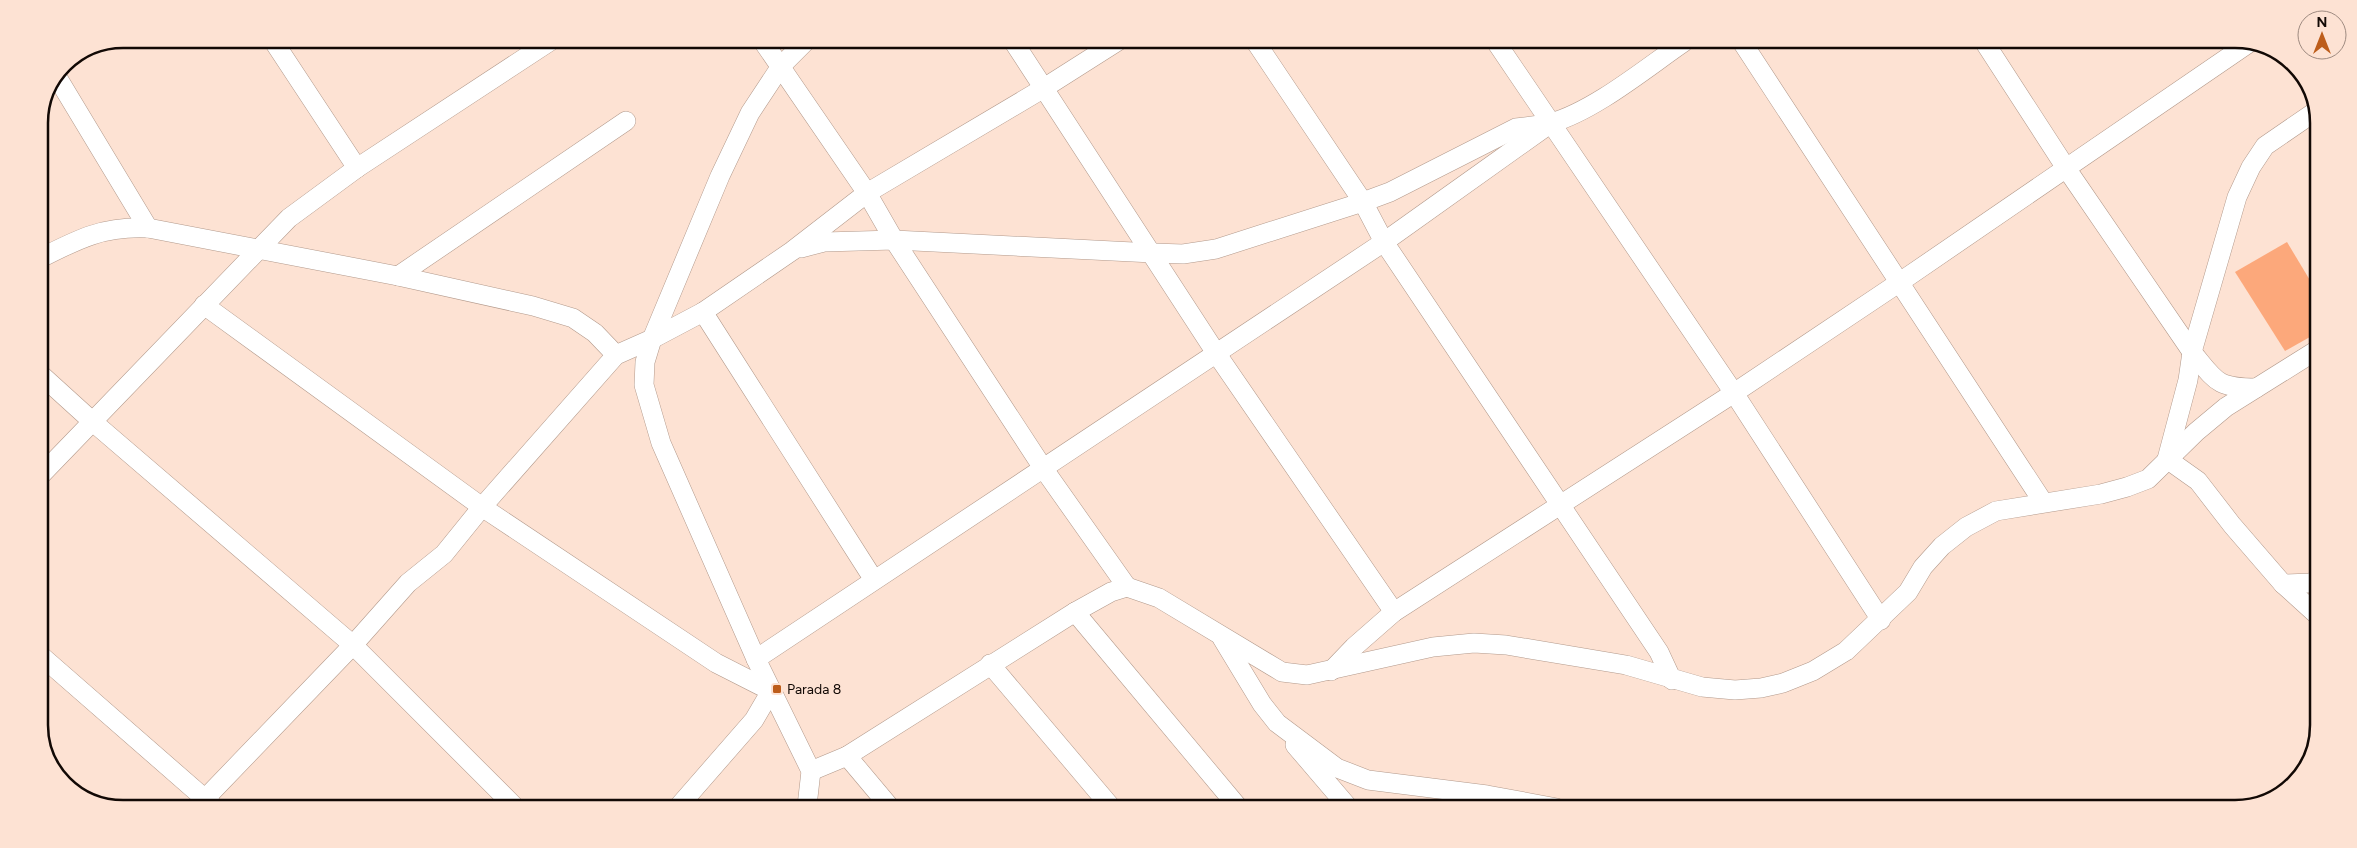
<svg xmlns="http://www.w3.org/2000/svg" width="2357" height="848" font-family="Figtree,sans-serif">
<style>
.pitch{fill:#fca87b}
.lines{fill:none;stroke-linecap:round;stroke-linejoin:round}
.minor-casing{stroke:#b2998b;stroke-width:20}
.minor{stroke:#fff;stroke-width:19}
.poi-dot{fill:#bd5d1b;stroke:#fde2d3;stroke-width:2}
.labels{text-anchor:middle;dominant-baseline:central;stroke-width:4.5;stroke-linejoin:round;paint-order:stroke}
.poi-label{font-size:14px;fill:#120905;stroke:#fde2d3;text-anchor:start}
.rim{fill:none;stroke:#120905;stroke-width:2.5}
</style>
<rect width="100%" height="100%" fill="#fde2d3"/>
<path class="pitch" d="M2287,242l30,50v41l-32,18 -50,-79z"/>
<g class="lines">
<defs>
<g id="minor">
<path d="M272,39l85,129"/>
<path d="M762,40l105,153 27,47 149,228 84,119"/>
<path d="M807,40l-26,26 -31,47 -30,63 -68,163 -7,23 -1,23 17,58 95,216 55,112 -4,35"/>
<path d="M1013,41l203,312 178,259"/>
<path d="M1255,41l108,161 21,40 275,410 13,28"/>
<path d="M1496,42l238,351 147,227"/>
<path d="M1742,42l301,460"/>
<path d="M1985,43l81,125 126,184c24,29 24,36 64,36"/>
<path d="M57,77l91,151"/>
<path d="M801,248l23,-6 70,-2 259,13 30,1 33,-5 147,-47 27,-10 126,-64 31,-4"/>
<path d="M39,259c39,-20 64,-33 109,-31l250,48 135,30 40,12 22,15 21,22"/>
<path d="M398,276l228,-155"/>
<path d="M204,305l278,202 234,156 55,28 -17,29 -75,86"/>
<path d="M703,312l171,268"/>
<path d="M39,373l54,49 260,223 161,161"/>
<path d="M39,477l250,-259 68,-50 195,-128"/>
<path d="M2283,584l27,-1 5,-2"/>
<path d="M1075,612l163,195"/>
<path d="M2315,613l-32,-29 -51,-59 -34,-44 -31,-22 21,-79 4,-28 45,-155 14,-30 14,-21 51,-35"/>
<path d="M1222,638l40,66 15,19 60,45 31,12 119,15 70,13"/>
<path d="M39,654l173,151"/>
<path d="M756,659l628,-417 167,-119c43,-12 95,-55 133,-81"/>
<path d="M990,664l121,143"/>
<path d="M1331,671l23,-24 40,-35 340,-219 166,-111 349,-239"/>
<path d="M1295,745l53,62"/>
<path d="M847,756l42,50"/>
<path d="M811,771l36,-15 228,-144 36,-20 16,-5 32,11 123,74 25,3 126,-28 41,-4 32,2 120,20 76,22 33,3 26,-2 22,-5 30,-12 33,-20 62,-59 15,-25 19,-21 24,-19 30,-16 105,-17 26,-7 21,-8 48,-47 30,-25 91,-57"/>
<path d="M199,805l154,-160 55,-62 36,-29 38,-47 134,-152 36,-16 51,-27 89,-61 75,-58 177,-105 74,-47"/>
</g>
</defs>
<use href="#minor" class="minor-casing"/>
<use href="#minor" class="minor"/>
</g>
<rect class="poi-dot" x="772" y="684" width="10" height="10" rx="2.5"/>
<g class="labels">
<g class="poi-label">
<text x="787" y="689">Parada 8</text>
</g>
</g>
<path d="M0 0H2357V848H0ZM123 48H2235A75 75 0 0 1 2310 123V725A75 75 0 0 1 2235 800H123A75 75 0 0 1 48 725V123A75 75 0 0 1 123 48Z" fill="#fde2d3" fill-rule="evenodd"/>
<path class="rim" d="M123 48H2235A75 75 0 0 1 2310 123V725A75 75 0 0 1 2235 800H123A75 75 0 0 1 48 725V123A75 75 0 0 1 123 48Z"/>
<g transform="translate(2322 35)"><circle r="24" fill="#fde2d3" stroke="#9f8b81"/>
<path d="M0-4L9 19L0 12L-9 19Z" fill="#bd5d1b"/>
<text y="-8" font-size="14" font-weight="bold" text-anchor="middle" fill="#120905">N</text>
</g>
</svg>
